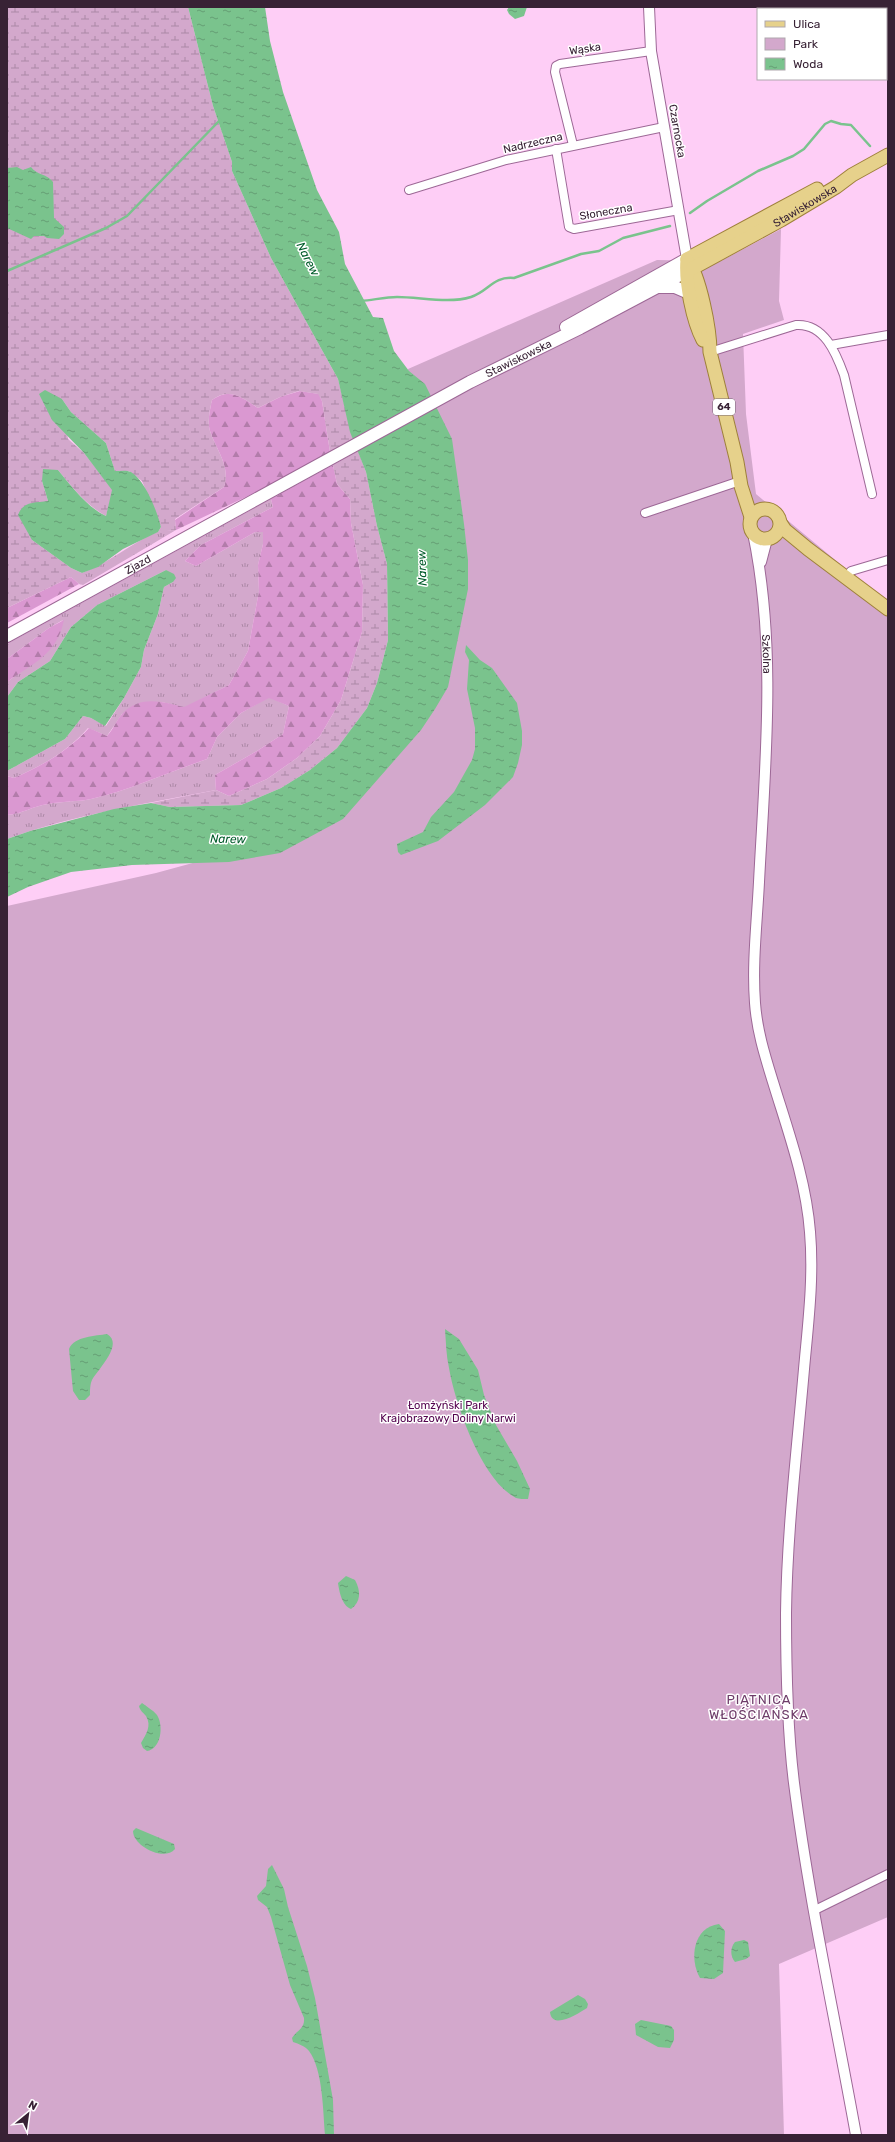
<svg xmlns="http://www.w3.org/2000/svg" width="895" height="2142" font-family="Rubik,sans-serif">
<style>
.grass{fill:url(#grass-tufts)}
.forest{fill:url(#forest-firs)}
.wetland{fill:url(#wetland-marsh)}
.park{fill:#d3a8cc}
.water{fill:url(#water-ripples)}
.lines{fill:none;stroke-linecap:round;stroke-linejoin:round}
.stream{stroke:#7ac38d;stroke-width:2.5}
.minor-casing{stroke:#9d6896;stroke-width:10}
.tertiary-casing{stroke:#9d6896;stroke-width:12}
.secondary-casing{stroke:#9d6896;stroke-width:14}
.primary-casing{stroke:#9e803b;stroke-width:15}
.minor{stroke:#fff;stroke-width:8}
.tertiary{stroke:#fff;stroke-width:10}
.secondary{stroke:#fff;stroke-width:12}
.primary{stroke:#e6d18b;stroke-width:13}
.labels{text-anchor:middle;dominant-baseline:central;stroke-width:3;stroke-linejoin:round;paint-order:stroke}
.shield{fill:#fff;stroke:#746472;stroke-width:1}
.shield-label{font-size:10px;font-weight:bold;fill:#382235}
.street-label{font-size:11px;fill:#382235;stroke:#fff}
.park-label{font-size:11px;fill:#52014d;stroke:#fff}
.water-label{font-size:12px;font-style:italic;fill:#025c2b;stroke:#fff}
.quarter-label{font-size:13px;letter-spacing:1px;fill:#6e3c69;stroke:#fff}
</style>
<defs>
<pattern id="grass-tufts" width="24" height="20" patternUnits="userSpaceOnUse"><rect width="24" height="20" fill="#d3a8cc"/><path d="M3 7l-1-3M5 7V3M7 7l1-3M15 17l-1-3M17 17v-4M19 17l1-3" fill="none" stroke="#ac88a6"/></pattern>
<pattern id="forest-firs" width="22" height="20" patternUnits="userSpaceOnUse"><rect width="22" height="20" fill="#da98d1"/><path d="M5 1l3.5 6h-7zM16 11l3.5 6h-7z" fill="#b27caa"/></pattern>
<pattern id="wetland-marsh" width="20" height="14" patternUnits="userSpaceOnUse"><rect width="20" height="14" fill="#d3a8cc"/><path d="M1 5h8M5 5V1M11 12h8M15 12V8" fill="none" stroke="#ac88a6"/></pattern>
<pattern id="water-ripples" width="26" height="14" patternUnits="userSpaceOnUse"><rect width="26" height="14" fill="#7ac38d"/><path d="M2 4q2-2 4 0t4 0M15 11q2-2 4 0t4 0" fill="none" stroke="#659e74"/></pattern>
</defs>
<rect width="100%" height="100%" fill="#fecef6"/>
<g class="grass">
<path d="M271,499l2,8 -72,38 -16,16 11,5 59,-34h8v12l-5,21 1,26 -11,60 -19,34 -45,23 -22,-6 -40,12 -15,22 -19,-8c-21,24 -45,37 -74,50l-7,-2v-5l58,-32 18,-23 8,2 15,8 18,-28 17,-31 3,-17 14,-36 6,-27 9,-5 -7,-12 -69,35 -26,22 -21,34 -32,21 -11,15v-15l8,-6 48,-56 -14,8 -42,31v-15z"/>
<path d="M176,530l-93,55 -4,-1 -8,-7v-9l11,5c27,-10 49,-30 75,-41 6,-2 13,-1 19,-2z"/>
<path d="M269,697l20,9 -6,28 -26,17 -42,24 1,15c-70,14 -141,24 -209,49v-24c15,-1 26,-9 41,-11 14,-3 29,-2 43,-5 40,-9 77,-27 116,-40l10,-22 24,-24z"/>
</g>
<g class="forest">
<path d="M300,391l19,3 3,7 8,51 -65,36 -89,42 -1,-10 49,-33c7,-21 -8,-37 -14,-56 -3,-10 0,-21 2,-31 19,-13 30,-2 46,8l22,-11z"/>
<path d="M333,465l4,19 13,15 1,24 12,62 -1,47 -21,68 -21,36 -23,22 -30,21 -38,17 -13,-6 -1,-15 42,-24 26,-17 6,-28 -20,-8 -28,15 -24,24 -10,22c-39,13 -76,31 -116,40 -14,3 -29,2 -43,5 -15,2 -26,10 -41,11v-39l7,2c29,-13 53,-26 75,-50l18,8c6,-6 10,-17 16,-23 19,-18 38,-11 61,-6l45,-22 19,-34 11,-60 -1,-26 5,-21v-12h-8l-59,34 -11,-5 16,-16 72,-38 -2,-8z"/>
<path d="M71,577l8,7 -72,39v-15z"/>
<path d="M64,620c-7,35 -31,43 -57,62v-23l42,-31z"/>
</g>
<g class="wetland">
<path d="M7,7h181l25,99 19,56v9l39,87 67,121 15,60 -23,13 -8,-51 -4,-7 -19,-3 -19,6 -22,11c-16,-10 -28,-21 -46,-8 -2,10 -5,21 -2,31 6,19 21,35 14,56l-49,32 1,11 -18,2 3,-5 -19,-46 -13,-10h-14l-9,-28 -35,-31 -9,-13 6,40 16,14 29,37 -7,26c-19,-10 -34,-29 -48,-46l-16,11 6,20 -16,39 39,28v9l-64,31z"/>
<path d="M358,451l8,21 11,54 10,38 1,76 -11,43 -10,25 -30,40 -27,22 -29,18 -40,17 -71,2 -19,-4 65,-13 13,6 38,-17 30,-21 23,-22 21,-36 21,-68 1,-47 -12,-62 -1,-24 -13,-15 -4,-19z"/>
</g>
<path class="park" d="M781,229l-2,72 5,19 -41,14 3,80 10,80 132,110v1313l-109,47 5,171h-777v-1229l149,-33 88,-24 57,-32 132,-177 -25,-271 249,-109 64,1z"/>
<g class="water">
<path d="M188,7h77l5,34 13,51 34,98 22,42 6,32 28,53 10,1 11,33 15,20 16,13 27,55 12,85 4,36v29l-20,98 -13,22 -14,21 -78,89 -63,34 -51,9 -97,3 -61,7 -43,15 -21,10v-58l23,-8 84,-22 37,-6 19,4 71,-2 40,-17 29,-18 27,-22 30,-40 10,-25 11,-43 -1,-76 -10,-38 -11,-54 -16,-40 -12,-53 -67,-121 -39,-87v-9l-19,-56z"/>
<path d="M509,7h18l-3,9 -9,3 -6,-5 -2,-4z"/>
<path d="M17,167l6,3 8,-3c5,8 17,7 22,15l1,36 10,9v7l-5,5 -12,-1 -3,-2h-10l-3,3 -24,-11v-60z"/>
<path d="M45,390l17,9 9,13 35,31 9,28c5,0 12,-1 16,1 14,8 26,39 30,55l-3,5 -35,17 -25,18 -16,6 -11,-5 -39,-28 -14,-25c5,-14 17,-12 30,-14l-6,-20 1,-12 15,1c14,17 29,37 48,46l6,-26 -28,-37 -32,-33 -13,-26z"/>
<path d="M166,570l8,4 2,4 -3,4 -9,5 -6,27 -14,36 -3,17 -17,31 -19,28 -14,-8 -8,-2 -18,23 -58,32v-74l11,-15 32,-21 21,-34 26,-22z"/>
<path d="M466,645l14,15 12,8 25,35 5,28v14l-4,18 -5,14 -28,28 -47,36 -37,14 -3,-3 -1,-8 26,-12 8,-15 23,-25 18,-32 3,-11v-21l-8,-39 2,-29 -4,-8z"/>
<path d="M445,1329l14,10 19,31 6,25 12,30 21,36 13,28 -2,10c-4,0 -9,0 -12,-1 -34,-17 -61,-94 -67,-130 -3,-13 -3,-26 -4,-39z"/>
<path d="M107,1334c17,10 -8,34 -15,46 -2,4 -2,11 -2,15l-5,5h-6l-6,-9 -4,-42c5,-13 27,-13 38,-15z"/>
<path d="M346,1576l9,4c6,11 6,22 -4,29 -9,-3 -12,-18 -13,-26z"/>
<path d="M142,1703c5,4 11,7 15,12 7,11 4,34 -10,36l-4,-3 -2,-5c5,-9 11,-17 5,-27 -3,-4 -6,-5 -7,-10z"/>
<path d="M136,1828l38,16 1,5c-11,13 -42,-3 -42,-18z"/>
<path d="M272,1865l12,24 4,18 19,59 8,32 18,102 1,35h-9c-2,-24 -2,-65 -16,-84 -4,-5 -10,-7 -16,-9l-1,-4c5,-8 13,-9 12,-20l-14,-33 -19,-68 -4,-10 -9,-7 -1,-4 9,-10 2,-17z"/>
<path d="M719,1924l6,7 -2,42 -9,6 -14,-1c-11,-19 -7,-51 19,-54z"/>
<path d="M744,1940l4,2 2,14 -4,3 -11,3c-5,-6 -5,-14 0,-20z"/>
<path d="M578,1995l7,4 3,5 -1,4c-8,5 -35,23 -37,4z"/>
<path d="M641,2020l30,6 3,4v10l-4,8 -12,-1 -22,-12 -1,-11z"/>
</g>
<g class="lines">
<g class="stream">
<path d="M690,213l17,-12 51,-30 35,-15 11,-7 21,-25 6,-3 10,3 10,1 19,21"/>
<path d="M7,271l99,-43 21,-12 93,-96"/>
<path d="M361,301c12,-1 25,-4 36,-4 23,0 52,7 74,0 18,-6 22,-21 43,-19l67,-24 18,-3 24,-13 47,-12"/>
</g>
<defs>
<g id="minor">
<path d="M779,7l1,2"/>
<path d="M573,145l-18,-73 1,-6 4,-2 91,-13"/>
<path d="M556,149l13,78 5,2 105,-19"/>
<path d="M409,190l97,-30 158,-33"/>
<path d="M831,345l57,-10"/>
<path d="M710,352l86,-27c28,-2 40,28 48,50l28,119"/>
<path d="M645,513l95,-32"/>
<path d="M845,579l6,-8 37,-11"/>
<path d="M815,1910l73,-36"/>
</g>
<g id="tertiary">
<path d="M649,7l2,44 36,208"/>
<path id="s1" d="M753,533c24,114 12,233 6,349 -2,40 -7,81 -4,121 2,28 10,53 18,79 15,49 33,98 37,150 4,46 -2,92 -6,137 -7,81 -17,163 -18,244 0,56 1,114 8,170 15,118 41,235 62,352"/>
<path d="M761,562l6,-23"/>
</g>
<g id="secondary">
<path d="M659,287h16l14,6"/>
<path d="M566,327l121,-68"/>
<path id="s2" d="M7,636l463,-254 110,-54 113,-60"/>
</g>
<g id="primary">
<path d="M687,259c13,18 23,70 23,93l27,110 4,24 10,31"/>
<path d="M687,259l130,-70"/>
<path d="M687,260c-2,22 6,61 16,80"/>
<path id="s3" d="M693,268l88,-48 55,-33 16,-12 36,-20"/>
<circle cx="765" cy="524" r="15"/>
<path d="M781,524l4,6 23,19 80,60"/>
</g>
</defs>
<use href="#minor" class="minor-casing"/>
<use href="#tertiary" class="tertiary-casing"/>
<use href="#secondary" class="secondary-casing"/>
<use href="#primary" class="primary-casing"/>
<use href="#minor" class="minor"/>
<use href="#tertiary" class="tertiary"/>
<use href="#secondary" class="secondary"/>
<use href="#primary" class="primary"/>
</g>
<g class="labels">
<rect class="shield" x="713" y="399" width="22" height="16" rx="3"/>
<g class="shield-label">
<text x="724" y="407">64</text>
</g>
<g class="street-label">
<text transform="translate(585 49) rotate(-8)">Wąska</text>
<text transform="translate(677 131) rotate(80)">Czarnocka</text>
<text transform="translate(533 143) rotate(-13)">Nadrzeczna</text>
<text stroke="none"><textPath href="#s3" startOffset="128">Stawiskowska</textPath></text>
<text transform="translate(606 212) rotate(-10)">Słoneczna</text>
<text stroke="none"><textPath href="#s2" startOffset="582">Stawiskowska</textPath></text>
<text stroke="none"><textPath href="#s2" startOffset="149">Zjazd</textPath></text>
<text stroke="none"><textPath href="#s1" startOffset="122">Szkolna</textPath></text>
</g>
<g class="park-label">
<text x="448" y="1405">Łomżyński Park<tspan x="448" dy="13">Krajobrazowy Doliny Narwi</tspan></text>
</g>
<g class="water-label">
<text transform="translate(308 259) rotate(63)">Narew</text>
<text transform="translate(422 568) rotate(-92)">Narew</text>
<text transform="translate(228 839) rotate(1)">Narew</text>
</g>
<g class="quarter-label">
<text x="759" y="1699">PIĄTNICA<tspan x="759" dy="15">WŁOŚCIAŃSKA</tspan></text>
</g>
</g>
<rect width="895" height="2142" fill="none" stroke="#382235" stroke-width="16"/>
<rect x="757" y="8" width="130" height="72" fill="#ffffff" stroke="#afa7ae"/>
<rect x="765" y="21" width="20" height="6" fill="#e6d18b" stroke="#afa7ae"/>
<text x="793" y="28" font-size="12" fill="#382235">Ulica</text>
<rect x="765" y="38" width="20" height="12" fill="#d3a8cc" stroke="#afa7ae"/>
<text x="793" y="48" font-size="12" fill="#382235">Park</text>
<rect x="765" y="58" width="20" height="12" fill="url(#water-ripples)" stroke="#afa7ae"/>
<text x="793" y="68" font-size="12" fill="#382235">Woda</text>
<g transform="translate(28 2114) rotate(29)" stroke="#ffffff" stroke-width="3" paint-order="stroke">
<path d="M0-3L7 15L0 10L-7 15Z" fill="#382235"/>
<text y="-6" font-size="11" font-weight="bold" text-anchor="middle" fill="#382235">N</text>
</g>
</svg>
